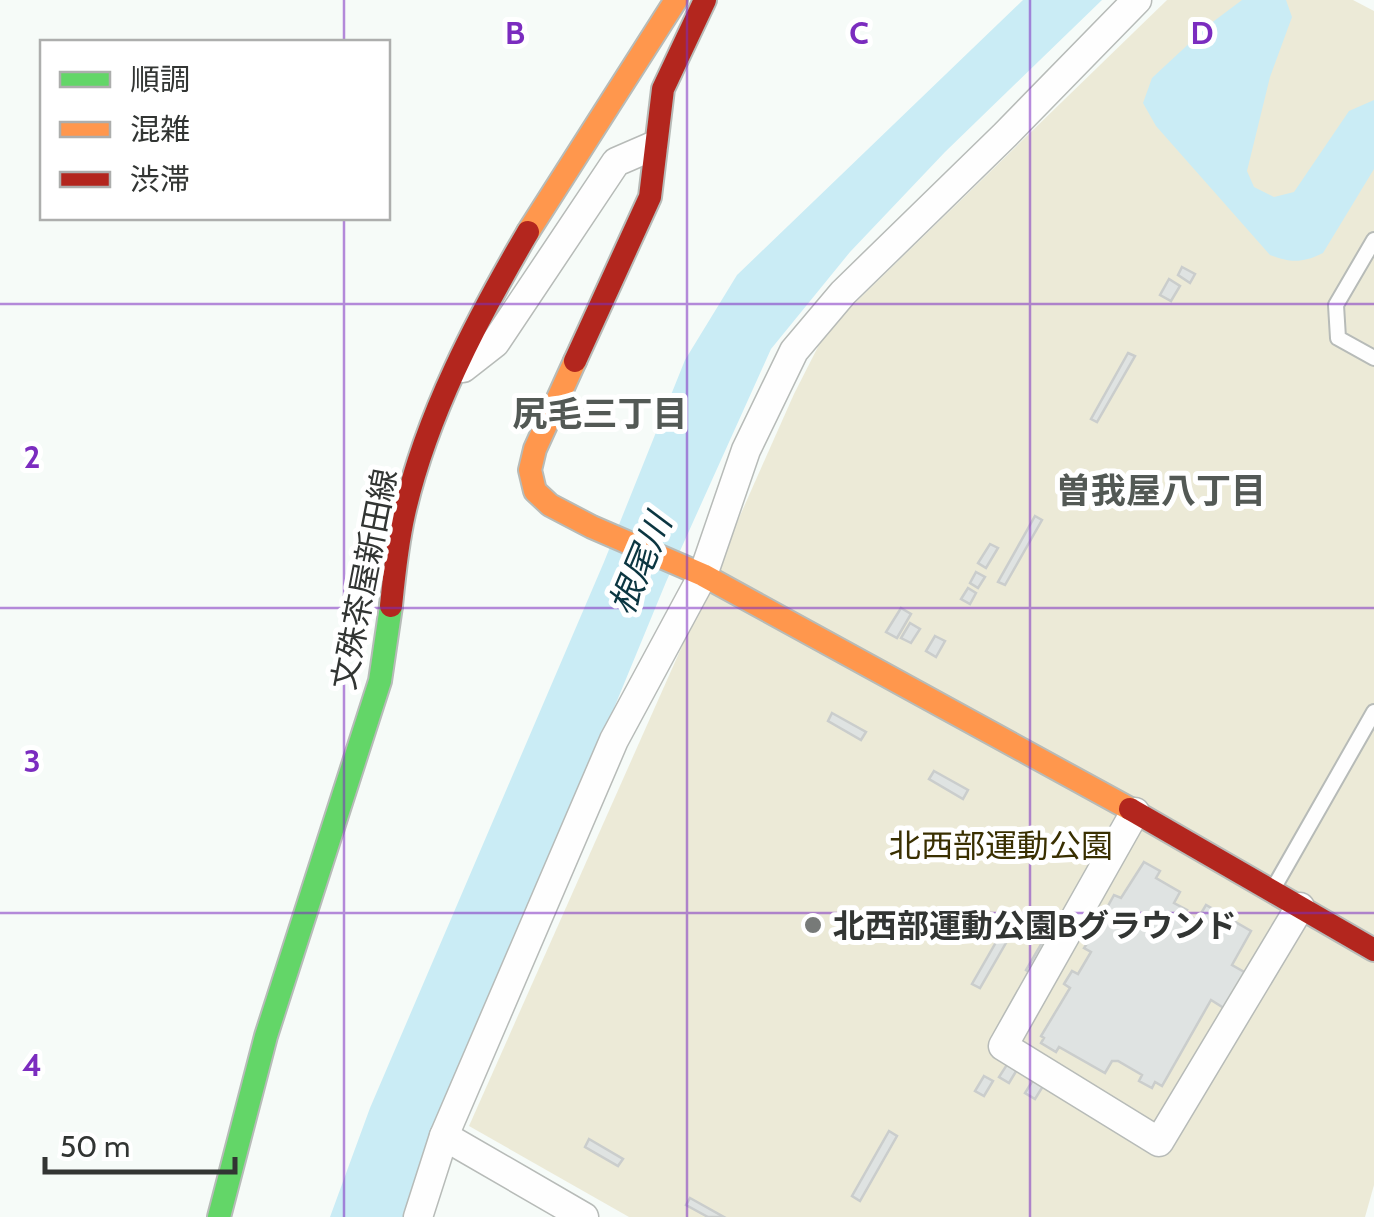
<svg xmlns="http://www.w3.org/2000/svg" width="1374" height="1217" font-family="Cabin,'Noto Sans JP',sans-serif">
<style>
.green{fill:#ecead7}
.water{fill:#caecf5}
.building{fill:#dfe3e2;stroke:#cacdcc;stroke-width:2.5}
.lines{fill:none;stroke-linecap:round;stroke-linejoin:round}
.lane-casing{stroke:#b7bbb8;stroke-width:18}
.street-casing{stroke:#b7bbb8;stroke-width:31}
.fast-casing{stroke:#b7bbb8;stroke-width:26}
.slow-casing{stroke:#b7bbb8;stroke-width:26}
.jam-casing{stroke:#b7bbb8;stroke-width:26}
.lane{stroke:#fefefe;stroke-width:14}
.street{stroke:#fefefe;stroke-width:28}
.fast{stroke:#63d668;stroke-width:22}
.slow{stroke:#ff974d;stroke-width:22}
.jam{stroke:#b3261e;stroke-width:22}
.grid{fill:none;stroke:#7b2cbf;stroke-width:2.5;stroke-opacity:0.55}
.poi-dot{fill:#777a78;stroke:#fff;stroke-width:4}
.labels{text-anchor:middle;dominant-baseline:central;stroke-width:10;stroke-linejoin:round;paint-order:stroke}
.street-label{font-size:32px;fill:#323533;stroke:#fff}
.park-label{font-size:32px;fill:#392f00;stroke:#fff}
.poi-label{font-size:32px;font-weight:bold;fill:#323533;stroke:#fff;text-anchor:start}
.neighbourhood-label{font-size:35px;font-weight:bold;fill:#535955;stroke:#fff}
.water-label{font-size:35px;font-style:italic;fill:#0b3641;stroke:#fff}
.grid-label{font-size:32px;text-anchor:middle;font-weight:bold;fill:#7b2cbf;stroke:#fff;stroke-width:10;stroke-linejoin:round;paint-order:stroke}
</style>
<rect width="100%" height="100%" fill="#f6fbf8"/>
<path class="green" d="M1167,0h186l21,11v1174l-9,32h-736l-160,-91 325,-732 32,-63z"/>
<g class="water">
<path d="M1023,0h79l-157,152 -95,100 -79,97 -105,233 -262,635h-74l40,-109 234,-546 81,-202 52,-85z"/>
<path d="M1242,0h44l6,17 -22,60 -23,94 7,16 20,10 20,-5 55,-81 25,-11v69l-51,84c-20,10 -32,10 -53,2l-114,-129 -13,-23 9,-25 58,-54z"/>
</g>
<g class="building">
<path d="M1182,267l13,7 -5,9 -12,-8z"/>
<path d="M1169,279l11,7 -9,15 -11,-6z"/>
<path d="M1128,353l7,3 -38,66 -6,-3z"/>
<path d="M1035,516l7,4 -37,65 -7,-3z"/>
<path d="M990,544l8,4 -12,20 -8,-5z"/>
<path d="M976,572l9,5 -7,11 -8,-5z"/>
<path d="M968,588l8,5 -6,11 -9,-5z"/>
<path d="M901,608l10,6 -14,24 -11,-6z"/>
<path d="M910,623l10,6 -9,14 -10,-5z"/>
<path d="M935,636l10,5 -9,16 -10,-6z"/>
<path d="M832,713l34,19 -5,8 -33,-19z"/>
<path d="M934,771l34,19 -5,9 -34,-20z"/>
<path d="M1144,862l16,9 -4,7 24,14 -6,11 13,7 -2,3 12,7 9,-15 45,26 -19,34 14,8 -19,37 -16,-10 -49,86 -7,-4 -3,6 -13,-7 3,-6 -24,-14h-6l-7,12 -46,-26 -3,5 -15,-9 3,-5 -3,-2 29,-48 -6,-4 8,-13 6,3 13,-22 -7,-4 11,-16 4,3 10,-16 -6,-4 11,-20 7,3z"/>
<path d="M1010,918l8,4 -38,66 -8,-4z"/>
<path d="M1043,941l10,6 -17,29 -10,-6z"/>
<path d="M1008,1063l10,5 -9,15 -10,-6z"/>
<path d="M984,1076l9,5 -9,15 -9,-5z"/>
<path d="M1035,1077l10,6 -10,16 -10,-6z"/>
<path d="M889,1131l8,5 -37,65 -8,-5z"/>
<path d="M589,1139l34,20 -5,7 -33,-19z"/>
<path d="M690,1198l34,19h-16l-22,-12z"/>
</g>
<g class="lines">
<defs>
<g id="lane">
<path d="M1374,240l-38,65 2,33 36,20"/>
<path d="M1273,889l101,-177"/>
</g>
<g id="street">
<path d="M463,368l32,-25 121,-181 37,-16"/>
<path d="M1135,812l-132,234 156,96 141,-235"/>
<path d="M444,1136l140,81"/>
<path d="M418,1217l26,-81 170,-396 89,-165 43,-125 48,-99 49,-58 162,-158 132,-135"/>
</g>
<path id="fast" d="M219,1217l47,-181 114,-355 11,-75"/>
<g id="slow">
<path d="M528,232l148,-232"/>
<path d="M575,361l-40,88 -5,21 5,21 15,14 42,22 111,48 427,234"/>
</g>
<g id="jam">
<path d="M575,361l75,-164 13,-108 42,-89"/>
<path d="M391,606c3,-30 6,-61 13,-92 22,-98 73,-195 124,-282"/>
<path d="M1130,809l244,141"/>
</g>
</defs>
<use href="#lane" class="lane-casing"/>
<use href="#street" class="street-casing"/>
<use href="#fast" class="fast-casing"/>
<use href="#slow" class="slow-casing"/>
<use href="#jam" class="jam-casing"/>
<use href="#lane" class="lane"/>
<use href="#street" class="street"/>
<use href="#fast" class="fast"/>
<use href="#slow" class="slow"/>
<use href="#jam" class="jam"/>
</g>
<path class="grid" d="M344,0v42M687,0v1217M1030,0v1217M344,218v999M0,304h1374M0,608h1374M0,913h1374"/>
<circle class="poi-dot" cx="813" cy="925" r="10"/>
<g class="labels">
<g class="street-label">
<text transform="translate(364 579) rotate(-79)">文殊茶屋新田線</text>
</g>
<g class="park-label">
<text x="1001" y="845">北西部運動公園</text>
</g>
<g class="poi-label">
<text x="833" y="925">北西部運動公園Bグラウンド</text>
</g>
<g class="neighbourhood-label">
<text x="600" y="413">尻毛三丁目</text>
<text x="1161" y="490">曽我屋八丁目</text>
</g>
<g class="water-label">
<text transform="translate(640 564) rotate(-67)">根尾川</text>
</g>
</g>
<g class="grid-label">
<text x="515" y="44">B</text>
<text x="859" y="44">C</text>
<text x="1202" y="44">D</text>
<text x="32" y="468">2</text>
<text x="32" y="772">3</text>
<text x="32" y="1076">4</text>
</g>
<rect x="40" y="40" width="350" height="180" fill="#ffffff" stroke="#adaead" stroke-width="2.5"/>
<rect x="60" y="72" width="50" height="15" fill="#63d668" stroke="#adaead" stroke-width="2.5"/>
<text x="130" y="90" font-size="30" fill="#323533">順調</text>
<rect x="60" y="122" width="50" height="15" fill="#ff974d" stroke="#adaead" stroke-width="2.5"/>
<text x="130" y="140" font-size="30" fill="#323533">混雑</text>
<rect x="60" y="172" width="50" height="15" fill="#b3261e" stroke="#adaead" stroke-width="2.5"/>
<text x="130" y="190" font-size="30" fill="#323533">渋滞</text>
<path d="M45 1157v15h190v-15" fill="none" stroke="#323533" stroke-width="5"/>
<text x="60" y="1157" font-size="30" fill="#323533" stroke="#ffffff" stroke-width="8" paint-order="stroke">50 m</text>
</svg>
